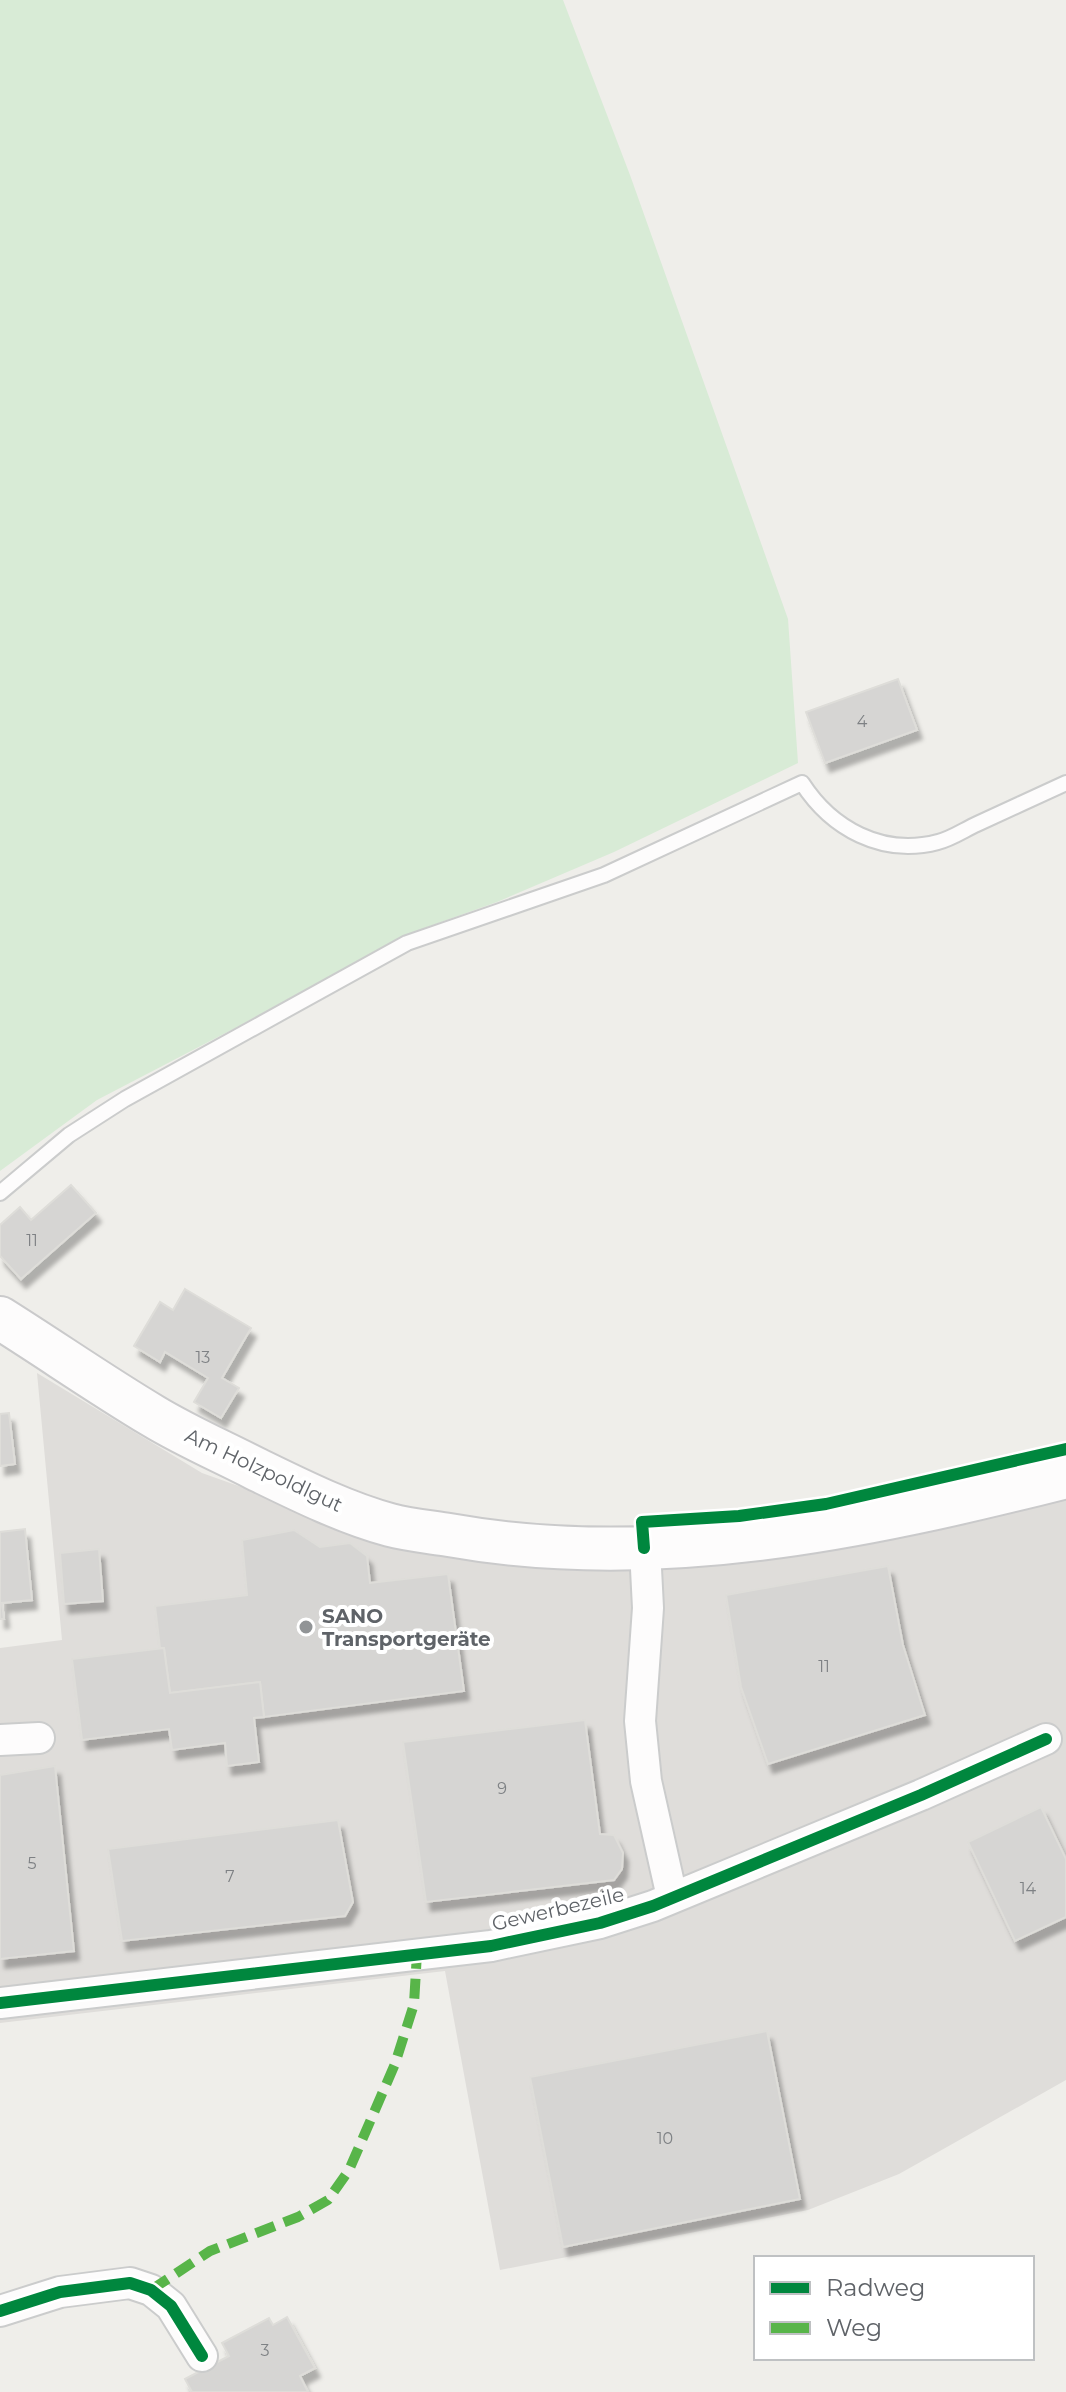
<svg xmlns="http://www.w3.org/2000/svg" width="1066" height="2392" font-family="Montserrat,sans-serif">
<style>
.industrial{fill:#dfddda}
.green{fill:#d8ebd6}
.building{fill:#d6d5d3;stroke:#deddd9;stroke-width:2;filter:url(#shadow)}
.lines{fill:none;stroke-linecap:round;stroke-linejoin:round}
.service-casing{stroke:#cbcccc;stroke-width:18}
.minor-casing{stroke:#cbcccc;stroke-width:34}
.secondary-casing{stroke:#cacacb;stroke-width:46}
.service{stroke:#fdfcfc;stroke-width:14}
.minor{stroke:#fdfcfc;stroke-width:30}
.secondary{stroke:#fdfcfc;stroke-width:42}
.quiet{stroke:#58b549;stroke-width:10;stroke-dasharray:20 10;stroke-linecap:butt}
.cycleway-casing{stroke:#fff;stroke-width:17}
.cycleway{stroke:#00873e;stroke-width:12}
.poi-dot{fill:#919496;stroke:#fff;stroke-width:3}
.labels{text-anchor:middle;dominant-baseline:central;stroke-width:8;stroke-linejoin:round;paint-order:stroke}
.number-label{font-size:16px;fill:#7e8184}
.street-label{font-size:20px;fill:#5f6368;stroke:#fff}
.poi-label{font-size:20px;font-weight:bold;fill:#5f6368;stroke:#fff;text-anchor:start}
</style>
<defs>
<filter id="shadow"><feDropShadow dx="5" dy="9" stdDeviation="2" flood-color="#0004"/></filter>
</defs>
<rect width="100%" height="100%" fill="#efeeea"/>
<path class="industrial" d="M37,1373l165,100 193,69 127,21 544,-65v582l-167,94 -91,36 -308,60 -55,-299 -445,52v-375l62,-8z"/>
<path class="green" d="M0,0h563l67,175 158,444 10,144 -184,89 -117,50 -95,34 -163,90 -142,74 -97,71z"/>
<g class="building">
<path d="M898,679l19,51 -92,33 -19,-51z"/>
<path d="M71,1185l25,28 -75,66 -21,-23v-31l20,-18 11,13z"/>
<path d="M185,1289l66,39 -29,50 17,10 -18,30 -27,-16 14,-24 -43,-26 -5,10 -26,-16 26,-44 13,8z"/>
<path d="M9,1413l6,51 -15,2v-52z"/>
<path d="M25,1529l7,71 -30,3 2,16h-4v-87z"/>
<path d="M294,1530l26,17 30,-4 17,13 3,27 78,-9 16,117 -200,26 -4,-35 -90,11 -6,-45h-4l-5,-42 92,-11 -5,-55z"/>
<path d="M99,1549l4,52 -39,3 -4,-51z"/>
<path d="M888,1566l15,79 22,70 -157,49 -27,-77 -15,-92z"/>
<path d="M164,1648l6,45 90,-11 4,35 -10,1 5,44 -32,4 -2,-23 -53,7 -3,-21 -87,11 -10,-81z"/>
<path d="M585,1720l15,114 14,1 9,18 -1,16 -8,11 -188,22 -23,-160z"/>
<path d="M55,1766l19,185 -74,8v-184z"/>
<path d="M1041,1807l25,52v58l-51,24 -47,-99z"/>
<path d="M338,1820l15,82 -8,14 -223,25 -14,-92z"/>
<path d="M767,2031l33,168 -237,48 -33,-170z"/>
<path d="M287,2317l28,51 -15,8 8,16h-116l-7,-13 44,-23 -7,-13 47,-25 4,7z"/>
</g>
<g class="lines">
<defs>
<path id="service" d="M0,1193l69,-58 56,-36 282,-156 197,-68 198,-92c29,45 80,74 136,59 13,-3 26,-12 39,-18 30,-14 59,-27 89,-41"/>
<g id="minor">
<path d="M645,1549l3,59 -8,113 6,60 26,116"/>
<path d="M0,1740l39,-2"/>
<path d="M0,2003l491,-57 109,-23 53,-17 268,-111 125,-56"/>
<path d="M0,2311l60,-19 70,-9 21,7 20,16 31,50"/>
</g>
<path id="secondary" d="M0,1318c51,32 101,67 153,98 33,20 68,35 103,53 41,20 89,44 134,56 19,5 40,7 59,10 207,37 416,-7 617,-58"/>
</defs>
<use href="#service" class="service-casing"/>
<use href="#minor" class="minor-casing"/>
<use href="#secondary" class="secondary-casing"/>
<use href="#service" class="service"/>
<use href="#minor" class="minor"/>
<use href="#secondary" class="secondary"/>
<path class="quiet" d="M151,2290l59,-39 88,-34 30,-17 21,-30 46,-106 19,-60 3,-51"/>
<defs>
<g id="cycleway">
<path d="M644,1548l-2,-26 97,-6 87,-12 240,-55"/>
<path d="M0,2003l491,-57 109,-23 53,-17 268,-111 125,-56"/>
<path d="M0,2311l60,-19 70,-9 21,7 20,16 31,50"/>
</g>
</defs>
<use href="#cycleway" class="cycleway-casing"/>
<use href="#cycleway" class="cycleway"/>
</g>
<circle class="poi-dot" cx="306" cy="1627" r="8"/>
<g class="labels">
<g class="number-label">
<text x="862" y="721">4</text>
<text x="32" y="1240">11</text>
<text x="203" y="1357">13</text>
<text x="824" y="1666">11</text>
<text x="502" y="1788">9</text>
<text x="32" y="1863">5</text>
<text x="230" y="1876">7</text>
<text x="1028" y="1888">14</text>
<text x="665" y="2138">10</text>
<text x="265" y="2350">3</text>
</g>
<g class="street-label">
<text transform="translate(264 1470) rotate(25)">Am Holzpoldlgut</text>
<text transform="translate(558 1909) rotate(-13)">Gewerbezeile</text>
</g>
<g class="poi-label">
<text x="322" y="1616">SANO<tspan x="322" dy="23">Transportgeräte</tspan></text>
</g>
</g>
<rect x="754" y="2256" width="280" height="104" fill="#ffffff" stroke="#bfc1c3" stroke-width="2"/>
<rect x="770" y="2282" width="40" height="12" fill="#00873e" stroke="#bfc1c3" stroke-width="2"/>
<text x="826" y="2296" font-size="24" fill="#5f6368">Radweg</text>
<rect x="770" y="2322" width="40" height="12" fill="#58b549" stroke="#bfc1c3" stroke-width="2"/>
<text x="826" y="2336" font-size="24" fill="#5f6368">Weg</text>
</svg>
